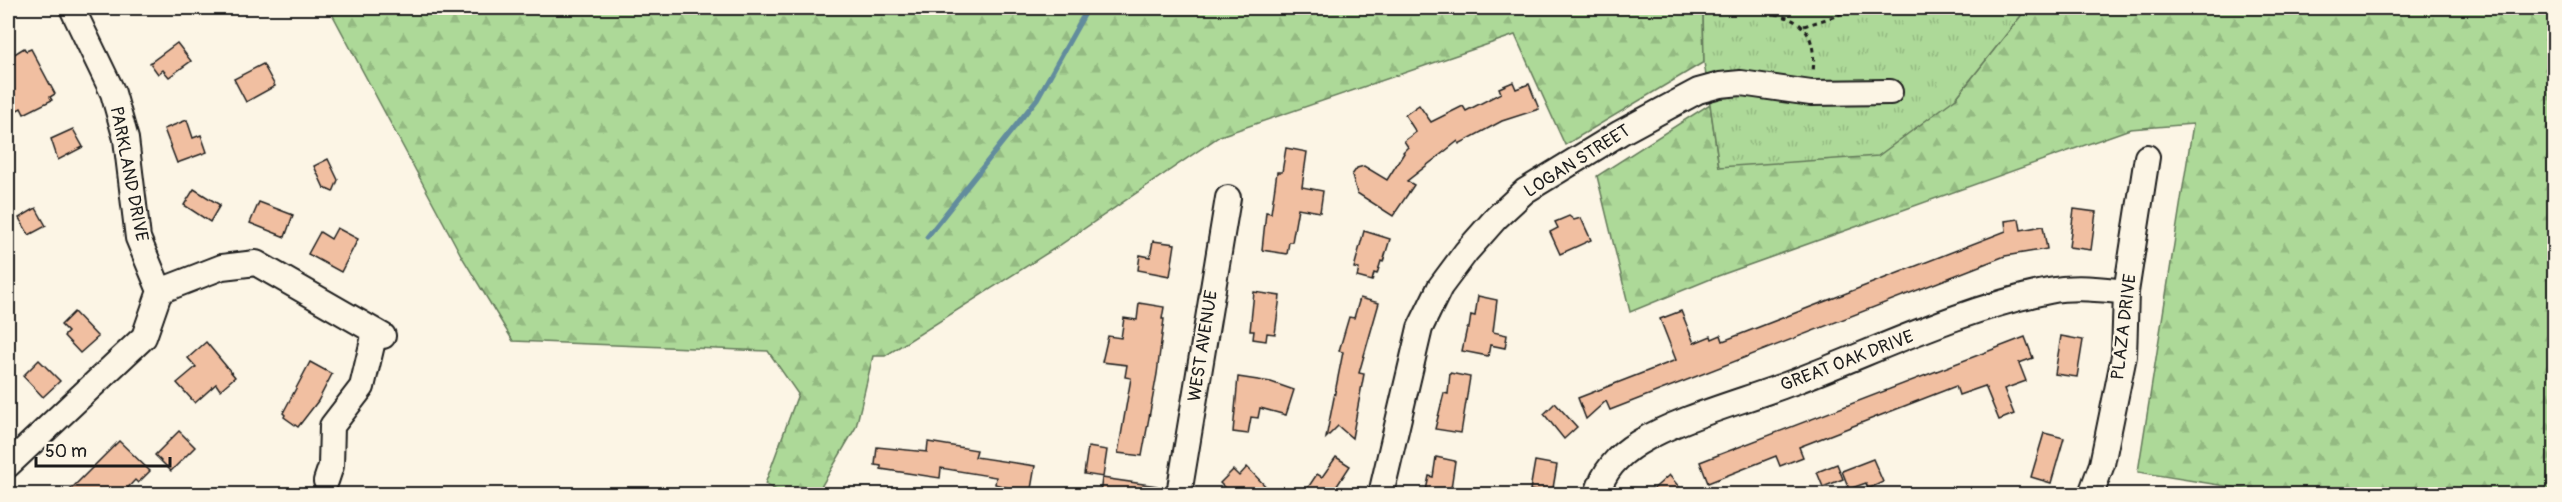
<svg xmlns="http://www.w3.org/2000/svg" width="2562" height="502" font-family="Pangolin,sans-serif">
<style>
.forest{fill:url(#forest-firs);stroke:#647a5a;stroke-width:1.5}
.park{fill:url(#park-tufts);stroke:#647a5a;stroke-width:1.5}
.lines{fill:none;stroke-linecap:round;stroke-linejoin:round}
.stream{stroke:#628c9d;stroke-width:5}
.building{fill:#f1bfa1;stroke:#1c1c1c;stroke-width:1.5}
.minor-casing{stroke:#1c1c1c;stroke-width:28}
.path{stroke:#1c1c1c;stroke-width:3;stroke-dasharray:4.5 4.5;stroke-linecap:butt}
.minor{stroke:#fcf5e5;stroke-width:24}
.labels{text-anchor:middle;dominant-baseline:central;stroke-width:4.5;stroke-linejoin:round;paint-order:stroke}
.street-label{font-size:18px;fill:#1c1c1c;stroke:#fcf5e5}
</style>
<defs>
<pattern id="forest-firs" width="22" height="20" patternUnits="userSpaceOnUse" patternTransform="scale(1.5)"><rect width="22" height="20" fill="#add998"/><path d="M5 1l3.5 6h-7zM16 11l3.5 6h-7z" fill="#94ba82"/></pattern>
<pattern id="park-tufts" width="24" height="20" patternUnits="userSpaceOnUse" patternTransform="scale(1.5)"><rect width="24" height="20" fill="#add998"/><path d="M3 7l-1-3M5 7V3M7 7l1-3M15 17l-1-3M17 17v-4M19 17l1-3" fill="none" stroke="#94ba82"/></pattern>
</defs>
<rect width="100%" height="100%" fill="#fcf5e5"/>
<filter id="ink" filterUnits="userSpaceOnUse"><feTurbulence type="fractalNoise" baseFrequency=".0167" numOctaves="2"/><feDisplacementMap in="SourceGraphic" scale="12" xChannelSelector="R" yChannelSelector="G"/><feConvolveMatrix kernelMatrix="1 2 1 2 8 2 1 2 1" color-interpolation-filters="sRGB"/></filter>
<g filter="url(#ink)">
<g class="forest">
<path d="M329,8h1374l1,54 -139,83 -50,-110 -295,101 -160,109 -175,111h-12l-17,71 -39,67h-34l-18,-10 33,-90 -30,-43 -255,-10 -51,-84z"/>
<path d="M2027,8h527v486h-296l-2,-3 -118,-19 55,-348 -63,5 -412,147 -88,36 -33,-136 113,-72 9,63 237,-69z"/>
</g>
<path class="park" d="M1703,8h324l-71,90 -78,58 -159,11 -15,-105z"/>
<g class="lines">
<path class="stream" d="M927,237l110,-138 51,-91"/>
</g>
<g class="building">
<path d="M177,43l14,18 -22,16 -6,-7 -5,4 -8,-11z"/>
<path d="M24,48l2,3 5,-2 24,45 -5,3 2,3 -28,14 -3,-6 -13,7v-57z"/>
<path d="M263,64l12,22 -29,16 -12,-23z"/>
<path d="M1513,82l3,7 13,-5 10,25 -37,12 -43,23 -1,-3 -51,40 7,4 -21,31 -36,-23 -5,-18 5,-7 7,-2 23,14 17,-27 -1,-1 5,-5 -4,-6 12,-9 -11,-17 14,-10 12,17 32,-16 3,5 35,-18 -2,-5z"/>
<path d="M187,120l6,18 8,-3 6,17 -30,11 -13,-34z"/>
<path d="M73,129l10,18 -25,13 -7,-21z"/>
<path d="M1286,148l21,4 -5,35 21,4 -3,21 -22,-4 -6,34h-3l-2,12 -25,-4 4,-38 5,1 6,-41h5z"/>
<path d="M328,159l10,21 -5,12 -9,-4 -10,-22z"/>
<path d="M194,189l26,16 -10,17 -26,-17z"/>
<path d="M259,202l34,13 -8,22 -35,-14z"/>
<path d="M36,208l10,18 -17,9 -10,-17z"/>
<path d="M2074,209l22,3 -5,38 -22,-3z"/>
<path d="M1569,216l5,4 7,-2 10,22 -31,14 -10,-22 8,-4 -3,-6z"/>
<path d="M2019,219l2,11 22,-4 4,23 -42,7 -395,154 -4,-9 -20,18 -8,-21 98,-38 -16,-41 21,-8 13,32 17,-7 1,3 9,-4 2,6 283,-110 -1,-10z"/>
<path d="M337,228l21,11 -17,33 -33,-18 12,-22 11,7z"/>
<path d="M1364,231l26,8 -7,23 -2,-1 -4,13 -3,-1 -2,8 -15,-4 2,-8 -5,-1z"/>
<path d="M1153,241l22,3 -5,32 -32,-6 2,-15 10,2z"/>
<path d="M1254,292l26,4 -5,38 -8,-1 -1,8 -13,-2 1,-8h-4z"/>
<path d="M1478,296l19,4 -4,32 14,3 -2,13 -15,-3 -2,11 -26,-5 5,-23h2l2,-13 4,1z"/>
<path d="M1360,298l19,5 -20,70 5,1 -12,64 -14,-12 -12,12 17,-86 -4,-1 10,-34 5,1z"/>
<path d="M1139,303l25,4 -2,12h2l-7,55 -15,82 -24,-3 13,-75 -6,-1 2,-12 -25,-3 6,-26 13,2 3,-20 13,2z"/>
<path d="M74,312l24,25 -18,16 -16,-17 4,-4 -7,-7z"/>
<path d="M2061,336l22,4 -6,37 -22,-3z"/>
<path d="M2025,337l8,21 -14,5 7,18 -22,8 10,25 -15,6 -14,-34 -26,9 -3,-9 -157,61 4,10 -23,9 -4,-10 -68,27 -8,-21z"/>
<path d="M206,342l29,35 -15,13 -4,-6 -21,19 -18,-20 19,-16 -8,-9z"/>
<path d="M39,360l21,21 -17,16 -20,-21z"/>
<path d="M310,362l22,12 -14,27 -20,26 -14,-10 1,-2 -2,-2z"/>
<path d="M1450,373l20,4 -9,56 -26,-4 9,-36 4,1z"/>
<path d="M1238,377l33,5 23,8 -8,25 -26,-7 -2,10 -7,-1 -3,17 -15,-2z"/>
<path d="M1555,403l22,24 -13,12 -20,-25z"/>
<path d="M179,431l16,16 -24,24 -16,-16z"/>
<path d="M2044,433l20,5 -13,45 -20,-6z"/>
<path d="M119,441l31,30 -12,12 -3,-3 -14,15h-56z"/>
<path d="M928,442l49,8 -2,7 60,9 -4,23 -22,-1 -14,-4 1,-7 -55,-9 -1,10 -59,-9v-3l-6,-1 2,-18 50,5z"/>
<path d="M1088,447l19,3 -4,27 -19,-3z"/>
<path d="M1336,457l14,9 -19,29h-28l14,-21 5,3z"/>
<path d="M1436,457l19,4 -5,34h-25l4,-19 4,1z"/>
<path d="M1873,459l10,23 -15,7 -2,-6 -17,6 -7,-18z"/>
<path d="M1535,461l22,4 -5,29 -22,-4z"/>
<path d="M1837,464l6,15 -20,8 -6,-15z"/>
<path d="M1247,467l27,28h-42l-12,-12 13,-13 6,6z"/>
<path d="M1669,475l17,20h-39z"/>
<path d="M1102,478l55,8 -1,9h-56z"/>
</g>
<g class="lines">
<defs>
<g id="minor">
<path d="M160,291l62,-24 34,-4 127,73"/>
<path d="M8,465l136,-128 16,-46 -22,-53 -12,-99 -13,-46 -41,-85"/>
<path d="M326,481l5,-15 1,-40 30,-39 13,-55"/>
<path d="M1179,494l49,-296"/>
<path d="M1381,494l39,-166 20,-41 26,-35 30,-34 29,-27 95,-58 48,-26 30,-16 22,-6 21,-2 70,10 79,-1"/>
<path d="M1597,494c7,-23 20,-38 41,-51 43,-26 106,-42 153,-60 85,-32 169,-74 258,-92 25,-5 52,-2 77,1"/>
<path d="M2091,494l11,-30 22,-108 2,-64 21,-135"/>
</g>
</defs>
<use href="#minor" class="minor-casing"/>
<g class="path">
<path d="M1748,8c44,9 70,12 65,66"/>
<path d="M1804,26l32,-10 16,-8"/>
</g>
<use href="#minor" class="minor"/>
</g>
</g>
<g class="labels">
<g class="street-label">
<text transform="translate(1577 161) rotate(-32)">LOGAN STREET</text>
<text transform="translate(129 174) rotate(79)">PARKLAND DRIVE</text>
<text transform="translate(2124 327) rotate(-83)">PLAZA DRIVE</text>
<text transform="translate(1203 346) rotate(-81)">WEST AVENUE</text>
<text transform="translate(1847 361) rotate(-21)">GREAT OAK DRIVE</text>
</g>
</g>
<rect width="2562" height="502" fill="none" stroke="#fcf5e5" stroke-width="30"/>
<rect x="15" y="15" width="2532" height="472" fill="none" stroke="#1c1c1c" stroke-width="2" filter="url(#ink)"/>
<path d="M36 457v9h134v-9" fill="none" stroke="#1c1c1c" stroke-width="3"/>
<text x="45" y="457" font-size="18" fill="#1c1c1c" stroke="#fcf5e5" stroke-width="4.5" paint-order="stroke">50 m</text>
</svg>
